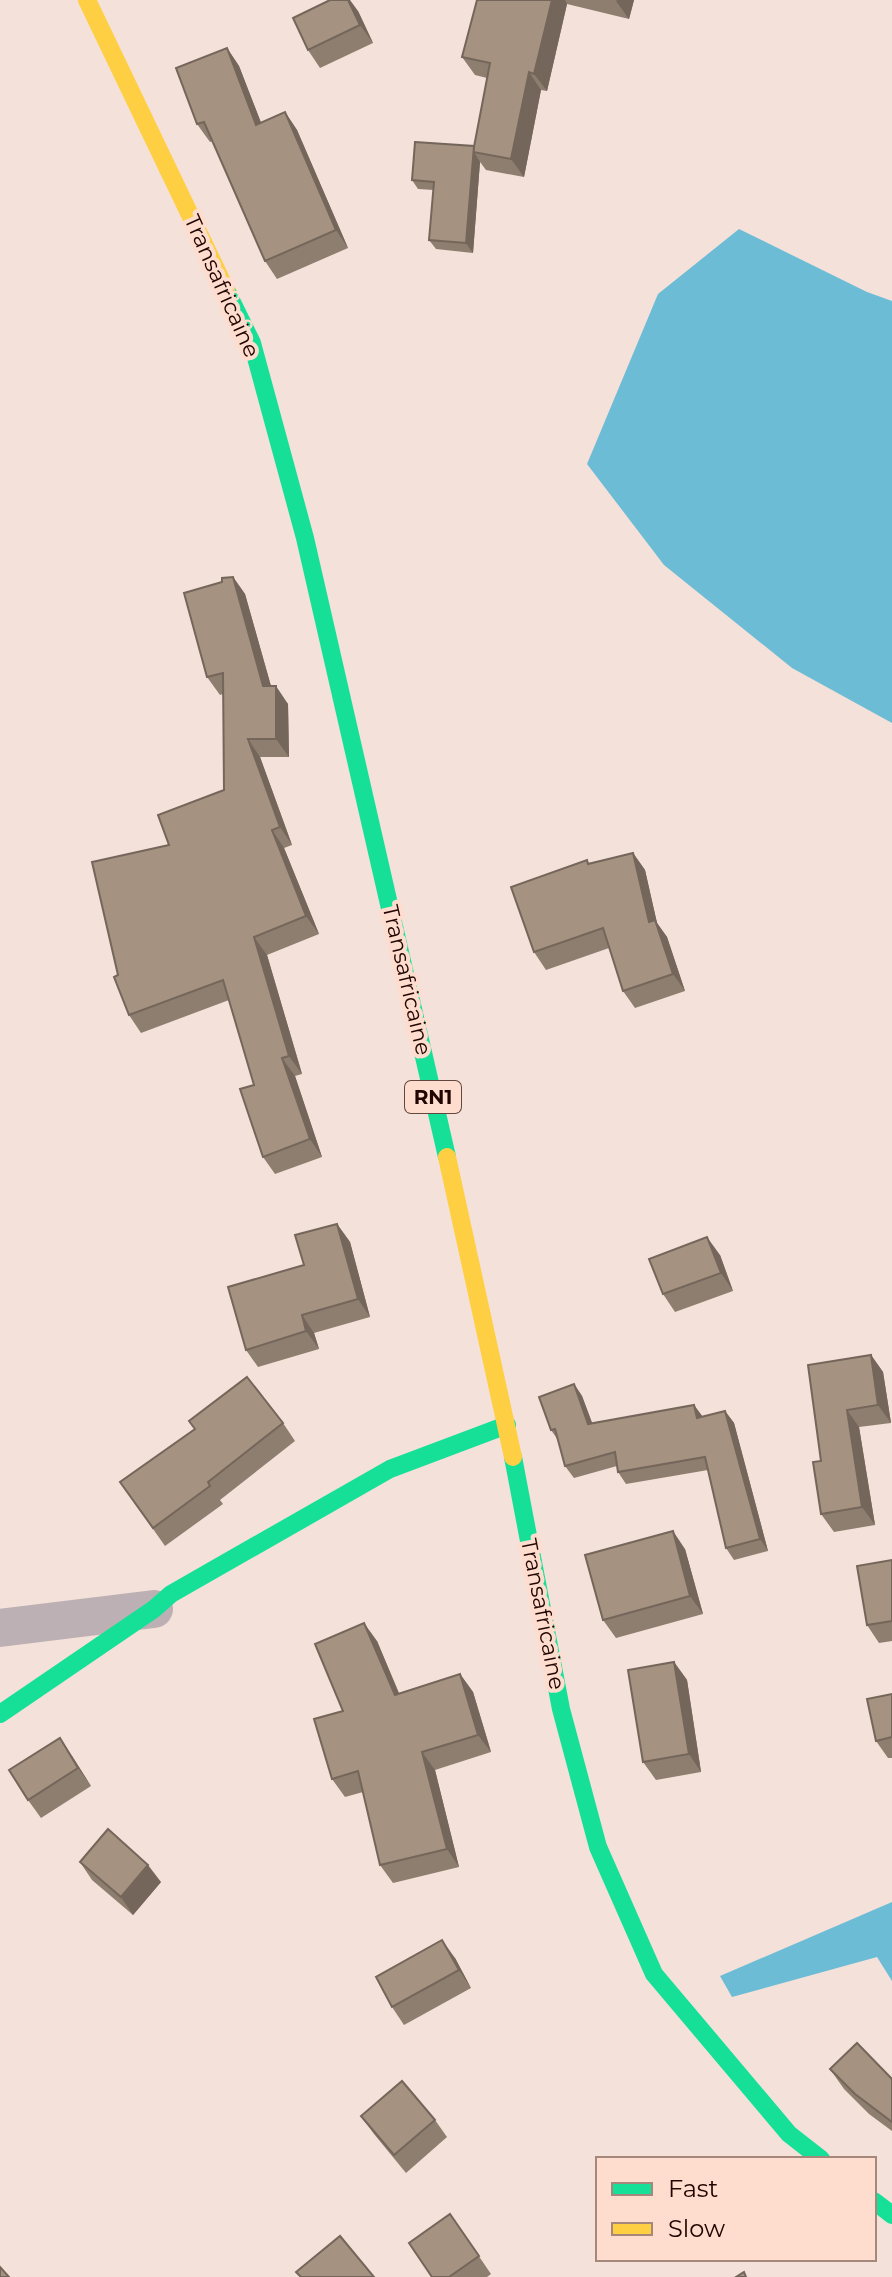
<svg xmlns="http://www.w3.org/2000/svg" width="892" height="2277" font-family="Montserrat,sans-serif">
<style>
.water{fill:#6dbcd6}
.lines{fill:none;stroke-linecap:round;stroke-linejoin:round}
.street{stroke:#bdb0b4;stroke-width:38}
.fast{stroke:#16e098;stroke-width:18}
.slow{stroke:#ffcf43;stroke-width:18}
.wall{fill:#8e7e6f}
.shaded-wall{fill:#74665a}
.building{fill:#a59281;stroke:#74665a;stroke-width:2}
.labels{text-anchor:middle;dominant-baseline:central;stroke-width:8;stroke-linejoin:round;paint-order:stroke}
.shield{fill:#ffddce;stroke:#63463e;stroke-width:2}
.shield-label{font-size:20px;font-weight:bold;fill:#200500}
.street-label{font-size:22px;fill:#200500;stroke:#ffddce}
</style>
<rect width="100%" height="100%" fill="#f4e1d9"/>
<g class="water">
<path d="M739,229l128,63 25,9v422l-100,-55 -128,-103 -77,-101 71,-170z"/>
<path d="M892,1902v79l-15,-24 -145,40 -12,-21z"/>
</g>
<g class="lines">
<path class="street" d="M0,1628l154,-19"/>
<g class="fast">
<path d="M226,290l26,53 53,195 142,619"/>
<path d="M513,1457l48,252 37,138 56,127 135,160 32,25"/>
<path d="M0,1714l154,-105 17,-15 219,-125 117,-44"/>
<path d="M874,2201l18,14"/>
</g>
<g class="slow">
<path d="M87,0l139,290"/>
<path d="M447,1157l66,300"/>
</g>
</g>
<g class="wall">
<path d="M477,0h157l-5,19 -62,-15 -20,87 -6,-1 -17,87 -38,-7 -6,-8 -7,91 -37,-4 -7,-9 5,-50 -16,-1 -6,-9 62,-33 13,-69 -12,-3 -13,-18z"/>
<path d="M358,11l15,32 -53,25 -12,-18z"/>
<path d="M227,48l12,18 22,57 24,-11 12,18 51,118 -71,31 -12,-18 -52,-120 -3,1 -13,-18z"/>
<path d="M233,577l12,17 26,92 17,18 1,53h-29l32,88 -8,3 35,86 -52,21 35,119 -7,2 27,81 -47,17 -12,-17 -9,-72 -25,-85 -88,33 -12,-18 -11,-40 51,-130 55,-55 -1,-96 -3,1 -13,-18 15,-95z"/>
<path d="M633,853l12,17 12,53 10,14 18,54 -50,17 -12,-17 -14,-43 -63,22 -12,-18 55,-89z"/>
<path d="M337,1224l13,18 20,75 -56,16 5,16 -61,18 -12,-17 58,-85z"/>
<path d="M720,1255l13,36 -58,21 -12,-18z"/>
<path d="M871,1355l12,17 8,51 -32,4 16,98 -41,7 -13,-18v-53z"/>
<path d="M574,1384l8,12 10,27 102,-18 8,12 23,-6 9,12 34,128 -34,9 -8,-12 -18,-78 -82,14 -8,-12 -1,-6 -43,12 -9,-12 -7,-26 -7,-10z"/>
<path d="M283,1423l12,18 -75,59 3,4 -58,42 -45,-64z"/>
<path d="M685,1549l18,65 -87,24 -13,-18z"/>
<path d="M892,1560v81l-13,2 -12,-18z"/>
<path d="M377,1641l22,52 61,-19 13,18 18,60 -56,18 24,97 -66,16 -13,-18 -17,-73 -18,5 -13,-18 11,-68z"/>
<path d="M674,1662l13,18 14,92 -45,8 -13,-18z"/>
<path d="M892,1694v64h-4l-12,-17z"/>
<path d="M72,1756l19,30 -50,32 -13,-18z"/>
<path d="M80,1862l81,20 -28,33 -41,-35z"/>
<path d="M455,1958l16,30 -67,37 -12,-18z"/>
<path d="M830,2069l62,10v52l-23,-17 -25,-25z"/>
<path d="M361,2116l74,4 12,17 -41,36 -32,-39z"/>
<path d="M450,2214l41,60 -4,3h-55z"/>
</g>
<g class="shaded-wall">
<path d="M348,0h2l8,11 15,32 -13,-18z"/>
<path d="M552,0h13l2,4 -20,87 -13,-17z"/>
<path d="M617,0h17l-5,19 -13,-18z"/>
<path d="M227,48l12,18 30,77 -13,-18z"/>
<path d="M529,72l12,18 -17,87 -13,-18z"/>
<path d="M285,112l12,18 51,118 -12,-18z"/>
<path d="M474,152l6,10 -7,91 -7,-10z"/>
<path d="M233,577l12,17 31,110 -13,-18z"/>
<path d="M276,686l12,18 1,53 -13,-18z"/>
<path d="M248,739l12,18 32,88 -12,-18z"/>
<path d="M272,830l12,18 35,86 -13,-18z"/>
<path d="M633,853l12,17 12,53 10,14 18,54 -12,-17 -24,-52z"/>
<path d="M254,937l13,18 35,119 -13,-18z"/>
<path d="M282,1058l13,18 27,81 -12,-18z"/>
<path d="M337,1224l13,18 20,75 -12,-18z"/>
<path d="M707,1237l13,18 13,36 -12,-18z"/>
<path d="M302,1315l12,18 5,16 -13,-18z"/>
<path d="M871,1355l12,17 8,51 -13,-18z"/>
<path d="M574,1384l8,12 15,40 -9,-12z"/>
<path d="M694,1405l9,12 -6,1z"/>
<path d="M847,1410l12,17 16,98 -13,-18z"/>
<path d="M725,1411l9,12 34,128 -8,-12z"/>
<path d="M673,1531l12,18 18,65 -13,-18z"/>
<path d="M364,1623l13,18 30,72 -12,-18z"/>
<path d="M674,1662l13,18 14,92 -12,-18z"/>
<path d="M460,1674l13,18 18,60 -13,-17z"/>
<path d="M60,1738l12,18 19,30 -13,-18z"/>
<path d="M422,1752l13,18 24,97 -12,-18z"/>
<path d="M148,1865l13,17 -28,33 -12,-18z"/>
<path d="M442,1940l13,18 16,30 -12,-18z"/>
</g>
<g class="building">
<path d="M330,0h18l12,25 -52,25 -15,-32z"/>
<path d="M477,0h75l-18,74 -5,-2 -18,87 -38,-7 17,-89 -28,-6z"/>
<path d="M227,48l29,77 29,-13 51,118 -71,31 -61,-139 -7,2 -21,-56z"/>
<path d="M415,142l59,4 -8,97 -37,-3 5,-58 -22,-2z"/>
<path d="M233,577l30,109h13v53h-28l32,88 -8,3 34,86 -52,21 35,119 -7,2 28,81 -47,18 -23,-68 14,-4 -31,-105 -94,35 -15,-38 4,-2 -26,-113 77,-17 -11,-30 66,-25 -1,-117 -16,4 -23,-84 38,-11v-4z"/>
<path d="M633,853l16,69 6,-2 18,54 -50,17 -20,-63 -69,24 -23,-65 76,-27 1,4z"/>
<path d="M337,1224l21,75 -56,16 4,16 -60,19 -18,-63 76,-22 -9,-30z"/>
<path d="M707,1237l14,36 -58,21 -14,-35z"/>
<path d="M871,1355l7,50 -31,5 15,97 -41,7 -8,-52 8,-1 -13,-96z"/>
<path d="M247,1377l36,46 -75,59 2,4 -57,42 -33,-46 75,-53 -6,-8z"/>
<path d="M574,1384l14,40 106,-19 3,13 28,-7 35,128 -34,9 -21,-91 -87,15 -3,-20 -50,14 -10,-37 -4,1 -12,-33z"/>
<path d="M673,1531l17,65 -87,24 -18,-65z"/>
<path d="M892,1560v61l-25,4 -10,-59z"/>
<path d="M364,1623l31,72 65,-21 18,61 -56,17 25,97 -67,16 -22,-94 -26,8 -18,-60 29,-8 -28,-67z"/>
<path d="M674,1662l15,92 -46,8 -15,-92z"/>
<path d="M892,1694v43l-16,4 -9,-42z"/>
<path d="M60,1738l18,30 -50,32 -19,-30z"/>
<path d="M108,1829l40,36 -27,32 -41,-35z"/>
<path d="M442,1940l17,30 -67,37 -16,-30z"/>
<path d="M857,2043l35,36v43l-37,-28 -25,-25z"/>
<path d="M402,2081l33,39 -41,35 -33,-39z"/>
<path d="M450,2214l29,42 -30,21h-17l-23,-34z"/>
<path d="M340,2236l34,41h-73l-5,-5z"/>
<path d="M0,2267l9,10h-9z"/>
<path d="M744,2272l2,5h-10z"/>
</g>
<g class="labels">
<rect class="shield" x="405" y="1081" width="56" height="32" rx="6"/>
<g class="shield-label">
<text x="433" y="1097">RN1</text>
</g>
<g class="street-label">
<text transform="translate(222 286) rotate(66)">Transafricaine</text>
<text transform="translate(407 980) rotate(77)">Transafricaine</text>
<text transform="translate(543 1614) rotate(79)">Transafricaine</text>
</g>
</g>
<rect x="596" y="2157" width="280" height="104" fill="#ffddce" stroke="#a6877c" stroke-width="2"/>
<rect x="612" y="2183" width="40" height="12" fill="#16e098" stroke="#a6877c" stroke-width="2"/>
<text x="668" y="2197" font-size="24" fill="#200500">Fast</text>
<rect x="612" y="2223" width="40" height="12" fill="#ffcf43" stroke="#a6877c" stroke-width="2"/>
<text x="668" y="2237" font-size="24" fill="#200500">Slow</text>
</svg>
